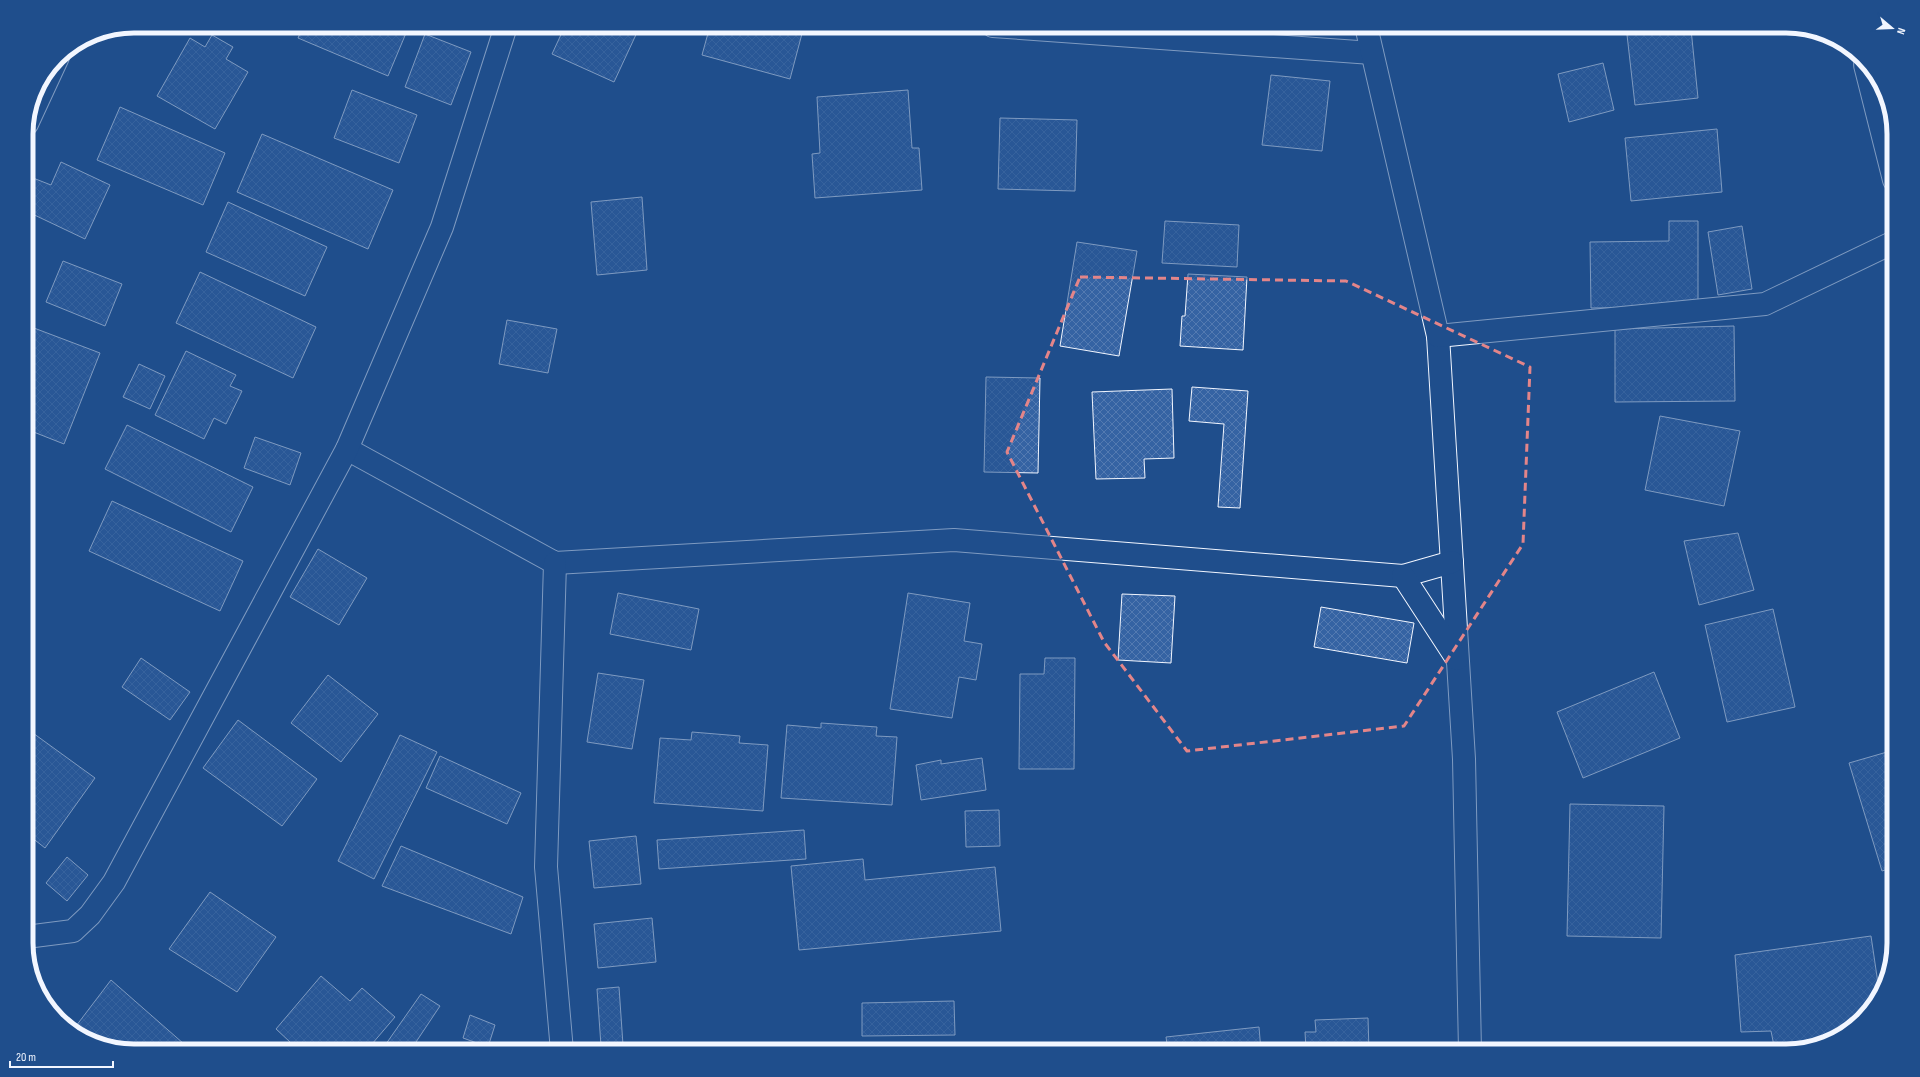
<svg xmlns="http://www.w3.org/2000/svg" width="1920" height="1077" font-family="'Sofia Sans Condensed',sans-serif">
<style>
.building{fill:url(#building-cross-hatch);stroke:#f2f6ff}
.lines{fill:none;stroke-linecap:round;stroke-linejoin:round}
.minor-casing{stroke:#f2f6ff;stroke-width:24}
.minor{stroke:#1f4e8c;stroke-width:22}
.marked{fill:none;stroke:#e38589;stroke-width:3;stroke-dasharray:8 5;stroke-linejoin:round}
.rim{fill:none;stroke:#f2f6ff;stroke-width:5}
</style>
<defs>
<pattern id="building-cross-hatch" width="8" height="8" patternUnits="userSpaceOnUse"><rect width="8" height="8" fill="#3563a3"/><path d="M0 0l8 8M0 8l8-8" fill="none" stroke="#537ab1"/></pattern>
</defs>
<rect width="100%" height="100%" fill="#1f4e8c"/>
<g class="building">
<path d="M303,26h106l-21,50 -90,-38z"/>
<path d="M565,26h75l-26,56 -62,-28z"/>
<path d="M710,26h94l-14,53 -88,-24z"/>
<path d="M1626,26h32l1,7 32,-4 7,69 -63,7z"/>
<path d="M425,34l46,18 -20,53 -46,-18z"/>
<path d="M212,35l21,12 -7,12 22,13 -33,57 -58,-33 33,-58 15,9z"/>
<path d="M1603,63l11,47 -45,12 -11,-48z"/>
<path d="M1271,75l59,6 -8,70 -60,-6z"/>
<path d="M352,90l65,25 -18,48 -65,-25z"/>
<path d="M908,90l4,58h7l3,42 -107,8 -3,-44 8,-1 -3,-56z"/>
<path d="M120,107l105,46 -22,52 -106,-45z"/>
<path d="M1000,118l77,2 -2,71 -77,-2z"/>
<path d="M1717,129l5,63 -91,9 -6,-63z"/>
<path d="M262,134l131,56 -25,59 -131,-57z"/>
<path d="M61,162l49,23 -25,54 -59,-28v-18l7,-15 18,7z"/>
<path d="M642,197l5,73 -50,5 -6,-73z"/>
<path d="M228,202l99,45 -22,49 -99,-44z"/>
<path d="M1165,221l74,4 -2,42 -75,-4z"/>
<path d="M1669,221h29v86l-107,1 -1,-66 79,-1z"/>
<path d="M1742,226l10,63 -34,6 -10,-63z"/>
<path d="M1077,242l60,9 -18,105 -59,-10z"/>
<path d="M63,261l59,23 -17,42 -59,-24z"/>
<path d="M200,272l116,55 -23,51 -117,-55z"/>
<path d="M1188,274l59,3 -4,73 -63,-4 2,-30h3z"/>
<path d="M507,320l50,9 -9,44 -49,-9z"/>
<path d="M26,325l74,28 -36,91 -38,-15z"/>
<path d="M1734,326l1,75 -120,1v-73z"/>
<path d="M186,351l50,24 -6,11 12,5 -16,33 -12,-6 -10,21 -49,-24z"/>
<path d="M139,364l26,12 -15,33 -27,-12z"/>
<path d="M986,377l54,1 -2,95 -54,-1z"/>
<path d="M1192,387l56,4 -8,117 -22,-1 6,-83 -35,-3z"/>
<path d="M1172,389l2,69 -30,1 1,19 -49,1 -4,-87z"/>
<path d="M1660,416l80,15 -16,75 -79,-16z"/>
<path d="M127,425l126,62 -22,45 -126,-63z"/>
<path d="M255,437l46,16 -11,32 -46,-17z"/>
<path d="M112,501l131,60 -23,50 -131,-60z"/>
<path d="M1738,533l16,57 -55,15 -15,-64z"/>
<path d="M318,549l49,29 -28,47 -49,-28z"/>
<path d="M618,593l81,16 -8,41 -81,-16z"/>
<path d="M908,593l62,10 -6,38 18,3 -6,36 -17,-3 -7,41 -62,-9z"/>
<path d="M1122,594l53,2 -4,67 -53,-3z"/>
<path d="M1321,607l93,16 -7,40 -93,-16z"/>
<path d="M1773,609l22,98 -68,15 -22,-97z"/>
<path d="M141,658l49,34 -20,28 -48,-33z"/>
<path d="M1045,658h30l-1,111h-55l1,-95h24z"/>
<path d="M1654,672l26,66 -97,40 -26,-66z"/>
<path d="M598,673l46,7 -12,69 -45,-7z"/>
<path d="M328,675l50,39 -37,48 -50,-39z"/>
<path d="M238,720l79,59 -35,47 -79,-58z"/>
<path d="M821,723l56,4 -1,9 21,1 -5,68 -111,-7 6,-73 34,3z"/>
<path d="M26,728l69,50 -50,70 -19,-15z"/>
<path d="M692,732l48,4 -1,7 29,2 -5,66 -109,-8 6,-65 31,2z"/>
<path d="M400,735l37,17 -63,127 -36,-18z"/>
<path d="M1894,750v117l-12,4 -33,-108z"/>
<path d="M440,756l81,37 -14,31 -81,-36z"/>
<path d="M982,758l4,32 -65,10 -5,-35 25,-5v4z"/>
<path d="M1570,804l94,2 -3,132 -94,-2z"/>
<path d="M999,810l1,36 -34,1 -1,-36z"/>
<path d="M804,830l2,29 -147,10 -2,-29z"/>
<path d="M636,836l5,48 -47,4 -5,-47z"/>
<path d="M401,846l122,51 -12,37 -129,-48z"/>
<path d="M67,857l21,18 -21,26 -21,-18z"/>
<path d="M863,859l2,21 130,-13 6,64 -202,19 -8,-84z"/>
<path d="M210,892l66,45 -39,55 -68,-43z"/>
<path d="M652,918l4,44 -58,6 -4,-44z"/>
<path d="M1871,936l9,61 -40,39 -54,15h-11l-4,-20 -30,1 -6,-77z"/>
<path d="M321,976l29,25 12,-13 33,29 -29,34h-85l9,-9 -14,-13z"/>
<path d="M111,980l81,71h-58l-54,-14 -7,-7z"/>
<path d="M619,987l4,58 -22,1 -4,-57z"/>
<path d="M421,994l19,12 -30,45h-29z"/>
<path d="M954,1001l1,34 -93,1v-33z"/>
<path d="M470,1015l25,10 -7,22 -25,-9z"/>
<path d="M1368,1018l1,33h-52v-3l-11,1 -1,-17h11l-1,-12z"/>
<path d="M1259,1027l2,24h-93l-2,-14z"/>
<path d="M431,1043l11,8h-19z"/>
</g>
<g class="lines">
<defs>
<g id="minor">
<path d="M993,26l379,27"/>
<path d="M1366,26l72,310 26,423 6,292"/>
<path d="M1865,65l29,115"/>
<path d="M27,124l31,-67"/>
<path d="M1438,336l327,-32 129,-62"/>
<path d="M347,449l208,114 399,-23 449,36 49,-14"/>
<path d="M555,563l-9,304 16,184"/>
<path d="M1403,576l54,83"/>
<path d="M26,937l47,-6 17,-16 24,-33 233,-433 95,-222 64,-201"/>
</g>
</defs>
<use href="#minor" class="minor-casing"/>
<use href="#minor" class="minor"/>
</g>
<path d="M0 0H1920V1077H0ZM1080,277l266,4 184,86 -7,177 -119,182 -217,25 -83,-109 -97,-190z" fill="#1f4e8c" fill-opacity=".55" fill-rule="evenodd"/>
<path class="marked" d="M1080,277l266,4 184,86 -7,177 -119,182 -217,25 -83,-109 -97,-190z"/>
<path d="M0 0H1920V1077H0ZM134 33H1786A101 101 0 0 1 1887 134V943A101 101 0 0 1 1786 1044H134A101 101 0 0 1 33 943V134A101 101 0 0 1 134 33Z" fill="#1f4e8c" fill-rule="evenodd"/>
<path class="rim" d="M134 33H1786A101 101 0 0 1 1887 134V943A101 101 0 0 1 1786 1044H134A101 101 0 0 1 33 943V134A101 101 0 0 1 134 33Z"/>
<g transform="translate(1892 28) rotate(109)" stroke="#1f4e8c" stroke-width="3" paint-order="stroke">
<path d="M0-3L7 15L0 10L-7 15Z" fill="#f2f6ff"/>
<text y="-6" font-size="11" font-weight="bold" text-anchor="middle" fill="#f2f6ff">N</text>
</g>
<path d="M10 1061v6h103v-6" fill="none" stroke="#f2f6ff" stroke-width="2"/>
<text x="16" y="1061" font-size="12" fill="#f2f6ff" stroke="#1f4e8c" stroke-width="3" paint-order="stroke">20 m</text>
</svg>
